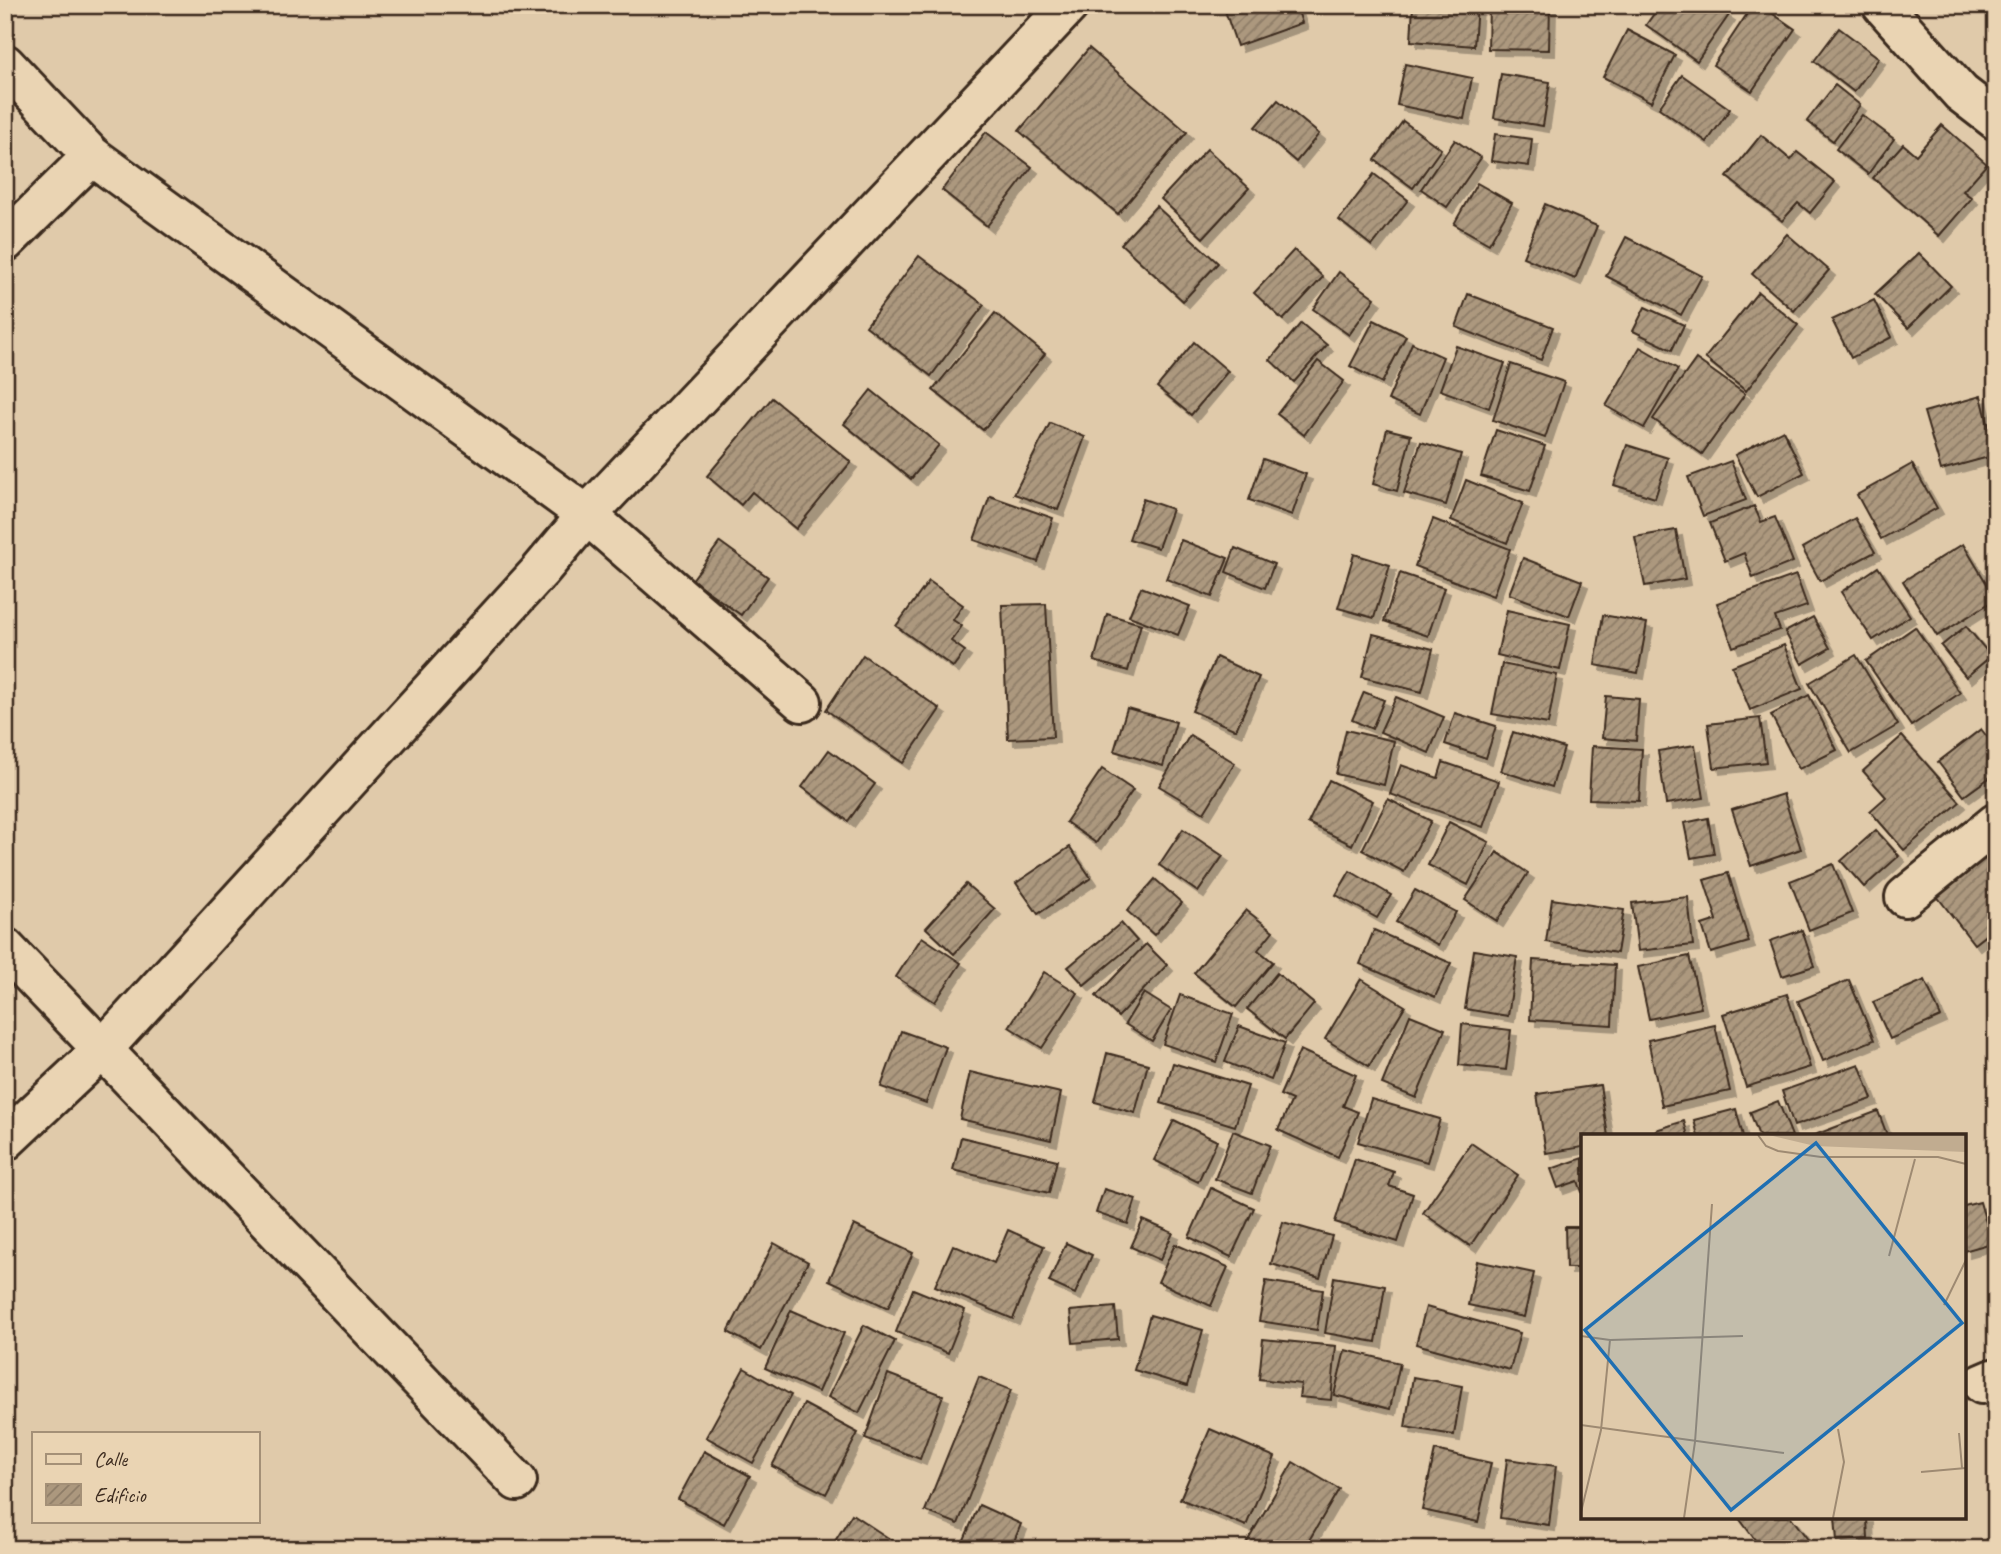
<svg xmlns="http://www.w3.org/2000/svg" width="2001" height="1554" font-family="Caveat,sans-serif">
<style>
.building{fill:url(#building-hatch);stroke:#3b2a1e;stroke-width:2;filter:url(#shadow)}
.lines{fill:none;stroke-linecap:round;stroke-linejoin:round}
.minor-casing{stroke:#3b2a1e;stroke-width:44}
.minor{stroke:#ead4b3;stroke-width:38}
.inset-road{fill:none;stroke:#9e8a72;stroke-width:2}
.view{fill:#1f6fb2;fill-opacity:0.15;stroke:#1f6fb2;stroke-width:3.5}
.inset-edge{fill:none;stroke:#3b2a1e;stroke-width:3.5}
</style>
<defs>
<pattern id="building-hatch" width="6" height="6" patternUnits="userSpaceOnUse" patternTransform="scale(1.75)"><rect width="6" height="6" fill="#ac987e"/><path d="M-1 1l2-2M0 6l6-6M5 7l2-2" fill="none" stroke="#8d7c67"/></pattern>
<filter id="shadow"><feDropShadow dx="6" dy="6" stdDeviation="0" flood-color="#0004"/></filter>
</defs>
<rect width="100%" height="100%" fill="#e0caaa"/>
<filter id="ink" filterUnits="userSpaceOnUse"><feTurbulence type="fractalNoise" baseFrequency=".0143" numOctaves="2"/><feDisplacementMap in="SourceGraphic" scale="14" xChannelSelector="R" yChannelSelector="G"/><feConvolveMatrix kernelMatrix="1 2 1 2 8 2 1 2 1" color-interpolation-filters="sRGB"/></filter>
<g filter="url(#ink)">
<g class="building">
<path d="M1223,5h73l6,18 -65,23z"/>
<path d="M1413,5h64l-3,41 -63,-5z"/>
<path d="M1489,5h61l-1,45 -61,-1z"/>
<path d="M1660,5h54l15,10 -32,46 -51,-36z"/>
<path d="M1753,5h7l35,24 -43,62 -39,-26z"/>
<path d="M1839,28l40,30 -25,34 -40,-31z"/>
<path d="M1627,30l48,25 -24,47 -48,-25z"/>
<path d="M1089,48l98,84 -69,82 -99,-83z"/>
<path d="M1405,64l67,14 -8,41 -67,-14z"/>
<path d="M1501,74l49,8 -7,44 -49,-8z"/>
<path d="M1682,75l48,34 -23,33 -48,-34z"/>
<path d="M1835,85l25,20 -27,36 -26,-20z"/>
<path d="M1278,100l41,34 -23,28 -41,-35z"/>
<path d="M1862,115l32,24 -26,35 -32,-25z"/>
<path d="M1403,121l38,28 -28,39 -38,-28z"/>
<path d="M1942,125l45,39 -24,27 9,7 -33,38 -66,-58 30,-34 13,11z"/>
<path d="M986,132l46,35 -45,59 -45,-36z"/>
<path d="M1495,134l37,5 -3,27 -38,-5z"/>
<path d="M1761,135l30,25 6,-8 38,30 -25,31 -12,-10 -16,18 -55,-44z"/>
<path d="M1455,140l26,18 -34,49 -26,-18z"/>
<path d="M1207,149l42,39 -46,50 -42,-39z"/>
<path d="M1374,174l34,26 -36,46 -33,-26z"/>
<path d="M1477,183l35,20 -23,41 -35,-20z"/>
<path d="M1545,204l52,22 -22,53 -52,-22z"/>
<path d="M1156,206l62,57 -35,38 -62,-57z"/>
<path d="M1787,234l42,36 -35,41 -42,-37z"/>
<path d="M1626,237l76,39 -21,39 -75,-39z"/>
<path d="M1294,250l29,27 -40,43 -29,-27z"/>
<path d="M1919,253l32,33 -43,42 -33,-34z"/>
<path d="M919,256l65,49 -53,71 -65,-50z"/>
<path d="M1339,272l36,26 -26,37 -36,-26z"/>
<path d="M1758,292l40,33 -52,66 -41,-33z"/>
<path d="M1468,294l85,33 -12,33 -85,-33z"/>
<path d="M1874,300l18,37 -41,21 -19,-38z"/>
<path d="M1645,307l39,18 -12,25 -39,-19z"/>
<path d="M995,313l50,41 -62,76 -50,-40z"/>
<path d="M1374,320l32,16 -24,47 -32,-17z"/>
<path d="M1301,323l26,22 -33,37 -24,-22z"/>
<path d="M1194,342l34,29 -37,44 -34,-28z"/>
<path d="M1412,343l31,14 -23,57 -32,-14z"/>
<path d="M1456,346l49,17 -16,45 -49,-18z"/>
<path d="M1640,347l38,22 -34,59 -38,-22z"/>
<path d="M1696,359l49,35 -43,60 -49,-35z"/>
<path d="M1318,361l26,20 -40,54 -27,-21z"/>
<path d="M1511,364l53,18 -19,56 -52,-18z"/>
<path d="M871,390l68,55 -28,34 -67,-55z"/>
<path d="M1981,396l15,59 -55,15 -17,-58z"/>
<path d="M772,398l79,64 -55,67 -44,-37 -11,13 -34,-29z"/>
<path d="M1050,423l35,14 -27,73 -44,-16z"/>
<path d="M1387,429l24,6 -14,56 -24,-7z"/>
<path d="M1496,430l49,16 -15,45 -49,-15z"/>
<path d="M1783,430l21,43 -47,24 -22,-42z"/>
<path d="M1421,442l40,12 -15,51 -42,-12z"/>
<path d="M1627,445l41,13 -13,40 -41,-13z"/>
<path d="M1263,459l43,15 -14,41 -43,-15z"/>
<path d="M1731,461l15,39 -43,16 -15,-39z"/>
<path d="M1912,464l25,44 -56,31 -24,-44z"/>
<path d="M1466,480l57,23 -16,40 -56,-23z"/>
<path d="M990,496l63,22 -15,44 -64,-22z"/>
<path d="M1143,499l29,10 -14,39 -29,-9z"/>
<path d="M1754,506l7,16 14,-5 18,45 -40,16 -9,-25 -19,8 -15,-38z"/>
<path d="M1855,518l20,34 -55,29 -18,-33z"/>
<path d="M1433,519l77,30 -17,47 -78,-30z"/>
<path d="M1676,530l9,49 -40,7 -10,-49z"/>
<path d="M1181,540l47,18 -16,39 -46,-18z"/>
<path d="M720,542l48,35 -27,38 -49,-35z"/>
<path d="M1963,544l33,55 -59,37 -34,-55z"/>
<path d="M1235,548l39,16 -9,24 -39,-16z"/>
<path d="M1354,554l36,11 -16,53 -36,-10z"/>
<path d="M1523,558l59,23 -13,35 -60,-22z"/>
<path d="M1878,567l32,49 -37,24 -32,-48z"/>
<path d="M1400,573l44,15 -16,48 -44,-15z"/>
<path d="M1796,575l11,31 -32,11 5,13 -47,17 -16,-44z"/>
<path d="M929,581l34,24 -10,15 9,6 -11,15 14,10 -12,16 -57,-41z"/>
<path d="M1141,587l49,19 -12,29 -49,-19z"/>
<path d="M1046,604l7,133 -45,2 -6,-134z"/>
<path d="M1507,610l63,14 -10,46 -63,-15z"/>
<path d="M1107,614l34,10 -13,47 -34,-10z"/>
<path d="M1603,615l44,8 -9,50 -43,-8z"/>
<path d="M1813,617l17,31 -28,16 -17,-32z"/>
<path d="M1966,626l25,30 -25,21 -25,-31z"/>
<path d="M1915,627l45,66 -49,33 -45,-65z"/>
<path d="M1373,634l60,15 -11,43 -60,-15z"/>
<path d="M1784,645l18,44 -52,21 -18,-44z"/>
<path d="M863,655l77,54 -37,54 -77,-53z"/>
<path d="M1856,655l42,70 -47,28 -42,-70z"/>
<path d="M1216,657l43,20 -23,53 -44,-19z"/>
<path d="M1502,664l55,11 -9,49 -56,-10z"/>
<path d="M1364,692l20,8 -12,29 -20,-9z"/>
<path d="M1809,695l28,55 -38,19 -28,-54z"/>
<path d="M1606,696l33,3 -3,42 -34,-3z"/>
<path d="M1396,697l48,20 -15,36 -49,-21z"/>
<path d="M1127,708l49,14 -13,44 -49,-15z"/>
<path d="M1455,713l41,13 -10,32 -41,-14z"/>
<path d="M1760,718l6,44 -52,6 -6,-44z"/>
<path d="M1981,729l15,19v25l-32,23 -26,-34z"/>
<path d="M1346,730l48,11 -10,44 -48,-11z"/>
<path d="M1513,732l51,16 -12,39 -51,-16z"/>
<path d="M1190,735l45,28 -31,50 -45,-27z"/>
<path d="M1902,736l58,66 -56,48 -34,-39 16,-14 -23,-26z"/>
<path d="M1695,745l9,53 -38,6 -8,-53z"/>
<path d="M1592,746l50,3 -3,52 -50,-2z"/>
<path d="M829,750l46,34 -27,37 -46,-34z"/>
<path d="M1443,762l56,19 -16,46 -93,-33 11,-29 37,13z"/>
<path d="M1102,769l31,21 -37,53 -30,-21z"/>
<path d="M1329,780l44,21 -21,44 -44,-22z"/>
<path d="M1783,794l18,55 -50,17 -19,-56z"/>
<path d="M1388,799l43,22 -27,51 -42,-22z"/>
<path d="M1708,818l6,36 -23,4 -7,-35z"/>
<path d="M1449,822l40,20 -21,43 -40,-20z"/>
<path d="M1183,829l40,27 -25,36 -39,-27z"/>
<path d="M1876,830l23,26 -35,31 -23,-26z"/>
<path d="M1070,847l21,31 -53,36 -22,-31z"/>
<path d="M1497,852l31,21 -31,48 -32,-21z"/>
<path d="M1988,856l8,11v60l-22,17 -38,-49z"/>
<path d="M1833,864l19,49 -43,17 -19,-49z"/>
<path d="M1350,871l41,24 -14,23 -41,-23z"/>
<path d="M1728,873l21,69 -38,11 -9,-28 15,-5 -13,-40z"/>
<path d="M1155,879l27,24 -28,32 -27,-24z"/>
<path d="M966,884l29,25 -41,45 -28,-26z"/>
<path d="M1415,890l41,22 -18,33 -42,-23z"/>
<path d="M1688,897l5,48 -55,6 -6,-48z"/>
<path d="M1552,899l72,11 -7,43 -71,-11z"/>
<path d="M1246,910l27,21 -15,19 15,12 -37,45 -42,-34z"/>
<path d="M1121,923l16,18 -53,44 -16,-18z"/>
<path d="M1374,930l77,33 -16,34 -75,-33z"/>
<path d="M1802,930l12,36 -32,10 -12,-35z"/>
<path d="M922,937l39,26 -26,39 -39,-25z"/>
<path d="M1146,944l21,21 -49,52 -22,-21z"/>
<path d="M1474,950l43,7 -9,59 -43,-7z"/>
<path d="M1689,956l12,52 -52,11 -11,-52z"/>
<path d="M1533,960l82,5 -3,60 -82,-5z"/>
<path d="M1044,972l34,21 -36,55 -33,-21z"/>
<path d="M1277,973l37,31 -29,35 -38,-30z"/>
<path d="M1361,979l44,27 -36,60 -44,-27z"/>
<path d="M1849,980l25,60 -51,21 -25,-60z"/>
<path d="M1925,980l16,37 -51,22 -17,-37z"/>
<path d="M1144,993l27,17 -19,31 -27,-17z"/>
<path d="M1787,994l23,73 -64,20 -23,-73z"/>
<path d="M1180,995l53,19 -17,48 -53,-18z"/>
<path d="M1410,1015l35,14 -29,69 -34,-14z"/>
<path d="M1462,1024l49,6 -5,40 -47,-5z"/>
<path d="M1715,1025l15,66 -68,15 -14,-66z"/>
<path d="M1239,1026l46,17 -14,37 -46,-18z"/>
<path d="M901,1031l45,16 -20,56 -45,-16z"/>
<path d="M1300,1050l56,25 -13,31 15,6 -20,45 -60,-27 14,-30 -12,-5z"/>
<path d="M1107,1053l41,11 -13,49 -40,-11z"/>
<path d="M1173,1063l75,23 -13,40 -74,-23z"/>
<path d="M1859,1064l13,35 -78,27 -12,-35z"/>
<path d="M970,1072l91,21 -10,47 -91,-21z"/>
<path d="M1600,1085l8,51h-25v11l-37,6 -9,-59z"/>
<path d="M1371,1099l69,20 -13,43 -69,-20z"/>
<path d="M1778,1101l14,35h-33l-9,-24z"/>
<path d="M1736,1109l7,27h-45l-4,-16z"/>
<path d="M1878,1111l9,24 -3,1h-72z"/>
<path d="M1174,1120l43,21 -19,41 -44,-22z"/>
<path d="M1684,1121l4,15h-30l-2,-6z"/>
<path d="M1233,1131l37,14 -18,48 -37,-14z"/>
<path d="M961,1137l96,23 -8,33 -96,-23z"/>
<path d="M1471,1143l47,32 -48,71 -47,-33z"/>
<path d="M1583,1158v37l-5,-14 -20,7 -7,-19z"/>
<path d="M1355,1159l39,13 -5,14 24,8 -15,48 -63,-20z"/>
<path d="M1211,1188l43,20 -23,49 -42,-20z"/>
<path d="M1104,1189l32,10 -8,25 -32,-11z"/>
<path d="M1996,1198v29l-9,-26z"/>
<path d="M1980,1202l12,41 -28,8v-45z"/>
<path d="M1143,1220l30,13 -13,27 -29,-13z"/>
<path d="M1283,1222l49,14 -12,42 -49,-14z"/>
<path d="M854,1225l59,28 -25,55 -59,-28z"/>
<path d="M1565,1227h18v41h-17z"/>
<path d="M1008,1230l36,16 -31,73 -78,-33 18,-41 41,18z"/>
<path d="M774,1243l34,19 -47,88 -33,-18z"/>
<path d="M1066,1243l26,12 -17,39 -26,-12z"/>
<path d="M1175,1244l53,23 -17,39 -53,-24z"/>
<path d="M1477,1261l57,12 -10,44 -56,-12z"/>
<path d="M1334,1277l51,9 -9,56 -51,-9z"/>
<path d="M1266,1281l57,9 -6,40 -58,-9z"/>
<path d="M913,1289l52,21 -17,43 -52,-21z"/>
<path d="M1115,1307l3,32 -45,4 -3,-32z"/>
<path d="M1426,1307l94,26 -10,37 -94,-26z"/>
<path d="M791,1310l53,23 -26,59 -53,-24z"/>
<path d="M1150,1315l53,15 -16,56 -53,-16z"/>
<path d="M864,1325l31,16 -36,72 -31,-16z"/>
<path d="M1263,1339l73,7 -5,54 -32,-3 2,-13 -42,-5z"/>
<path d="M1345,1350l55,13 -10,46 -56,-14z"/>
<path d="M744,1368l47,27 -38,68 -47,-26z"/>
<path d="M888,1374l55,21 -23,64 -55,-21z"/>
<path d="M979,1377l32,13 -53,134 -33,-13z"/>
<path d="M1413,1377l49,9 -8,49 -49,-8z"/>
<path d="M804,1404l54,29 -32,61 -54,-28z"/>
<path d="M1210,1429l65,28 -29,69 -66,-27z"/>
<path d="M1435,1450l56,13 -13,59 -56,-12z"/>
<path d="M704,1451l46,25 -26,48 -46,-25z"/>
<path d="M1507,1459l49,7 -7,59 -49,-7z"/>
<path d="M1293,1462l46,27 -35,60h-61z"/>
<path d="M979,1505l42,19 -10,25h-51z"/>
<path d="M852,1514l47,31 -2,4h-67z"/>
<path d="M1738,1517h53l24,32h-53z"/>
<path d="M1835,1517h32l1,22 -31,2z"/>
</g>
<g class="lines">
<defs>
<g id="minor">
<path d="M1882,5l79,88 35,27"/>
<path d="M5,64l87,92 495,359 215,187"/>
<path d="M5,242l87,-86"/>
<path d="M1905,897l91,-74"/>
<path d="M5,948l512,533"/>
<path d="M5,1141l97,-91 438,-479 47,-56 482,-510"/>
<path d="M1982,1384l14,-6"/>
</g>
</defs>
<use href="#minor" class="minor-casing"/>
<use href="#minor" class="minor"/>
</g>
</g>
<g transform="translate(1581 1134)">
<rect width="385" height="385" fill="#e0caaa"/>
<path d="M188,1h197v17l-151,-6z" fill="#c1ac90"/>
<path class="inset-road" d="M177,1l8,11 12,5 43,6h117l28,7M308,122l26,-97M363,171l22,-45M0,202l29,4 133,-4M0,291l203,28M378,299l3,35M340,338l45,-4M0,378l20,-82 9,-90M103,384l11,-76 17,-238M252,384l11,-56 -6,-33"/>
<path class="view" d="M235,9l146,180 -231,187 -146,-180z"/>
<rect width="385" height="385" class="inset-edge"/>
</g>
<rect width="2001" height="1554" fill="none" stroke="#ead4b3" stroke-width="28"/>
<rect x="14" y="14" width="1973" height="1526" fill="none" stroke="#3b2a1e" stroke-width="2.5" filter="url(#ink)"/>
<rect x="32" y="1432" width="228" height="91" fill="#ead4b3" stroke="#a49077" stroke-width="2"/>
<rect x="46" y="1454" width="35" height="10" fill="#ead4b3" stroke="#a49077" stroke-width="2"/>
<text x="94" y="1466" font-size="21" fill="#3b2a1e">Calle</text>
<rect x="46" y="1484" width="35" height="21" fill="url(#building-hatch)" stroke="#a49077" stroke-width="2"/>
<text x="94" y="1502" font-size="21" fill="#3b2a1e">Edificio</text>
</svg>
